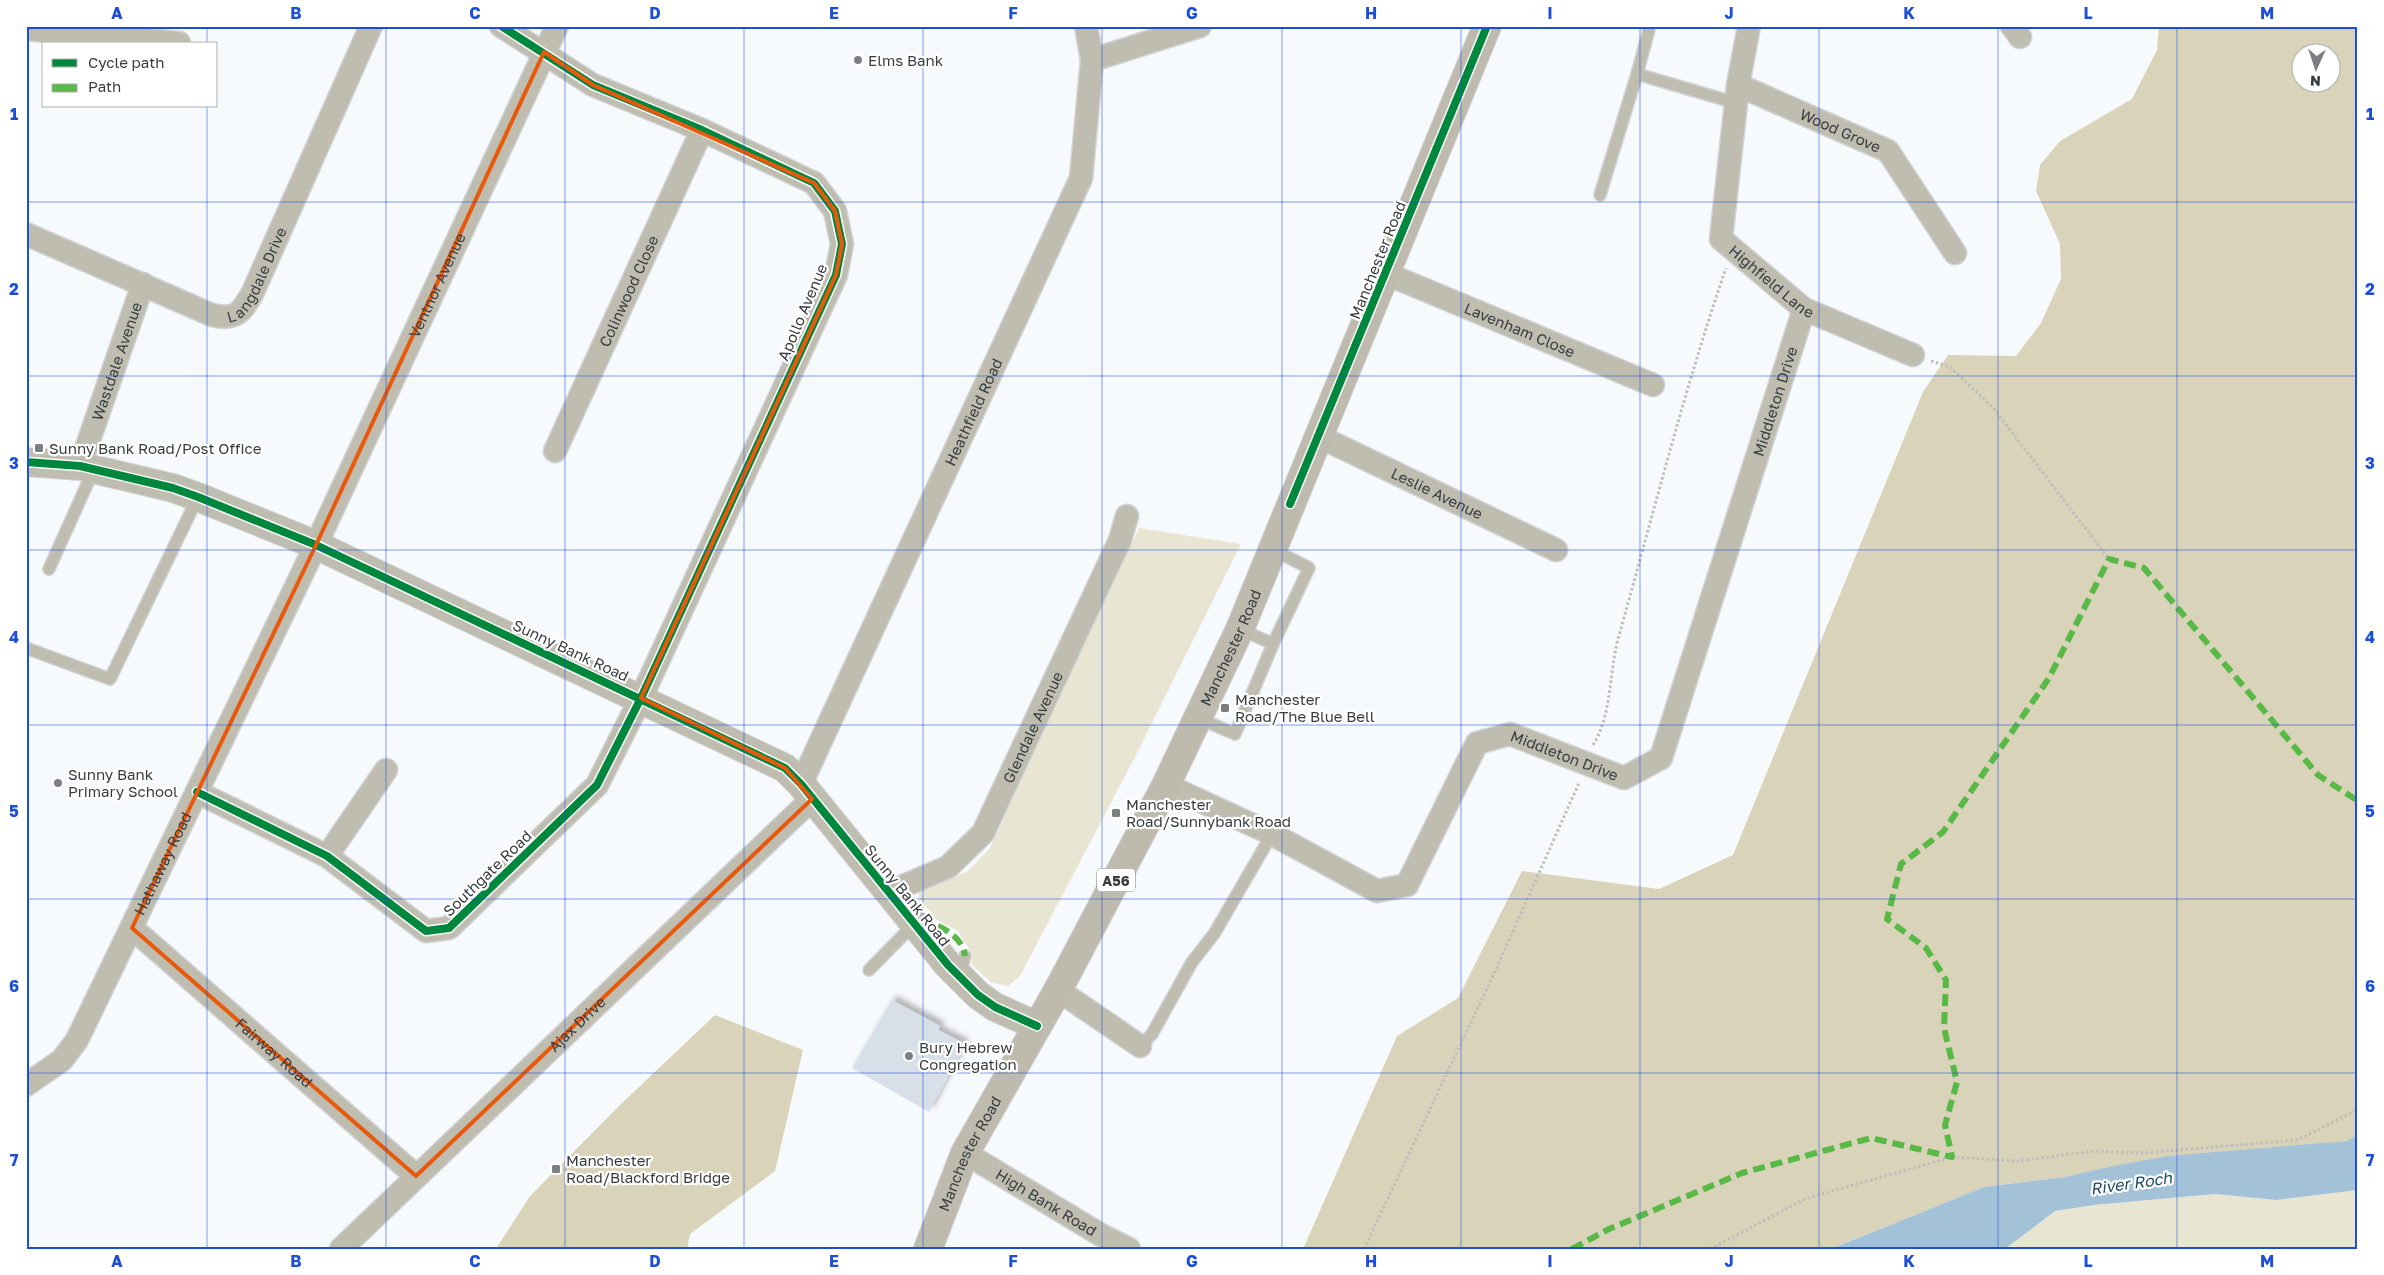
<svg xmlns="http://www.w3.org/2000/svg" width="2384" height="1275" font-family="'Golos Text',sans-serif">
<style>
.green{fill:#e8e5d3}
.forest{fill:#d9d3ba;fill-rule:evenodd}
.water{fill:#a3c2d8}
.building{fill:#d7e0e8;filter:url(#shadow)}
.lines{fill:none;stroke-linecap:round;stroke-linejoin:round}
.service-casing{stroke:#d2d4d6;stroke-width:14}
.minor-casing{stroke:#d2d4d6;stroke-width:25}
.tertiary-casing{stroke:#d2d4d6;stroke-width:30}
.trunk-casing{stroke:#d2d4d6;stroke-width:30}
.path{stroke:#c0beb8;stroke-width:3;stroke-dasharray:2.5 2.5;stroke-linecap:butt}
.service{stroke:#bfbcb0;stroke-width:11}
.minor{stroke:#bfbcb0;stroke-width:22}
.tertiary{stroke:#bfbcb0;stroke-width:28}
.trunk{stroke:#bebbae;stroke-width:28}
.quiet{stroke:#58b947;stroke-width:6;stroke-dasharray:12 6;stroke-linecap:butt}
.cycleway-casing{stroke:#fff;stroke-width:11}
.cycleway{stroke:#00873e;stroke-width:8}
.marked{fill:none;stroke:#e8590c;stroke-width:4;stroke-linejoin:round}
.grid{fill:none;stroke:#1d4ed8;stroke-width:1;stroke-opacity:0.55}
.poi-dot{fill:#7c7f82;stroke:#fff;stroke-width:2}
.labels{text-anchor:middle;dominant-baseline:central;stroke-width:4.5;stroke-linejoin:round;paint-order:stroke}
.shield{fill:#fff;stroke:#747779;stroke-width:1}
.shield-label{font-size:14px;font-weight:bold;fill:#393d40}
.poi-label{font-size:15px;fill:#393d40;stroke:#fff;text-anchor:start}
.street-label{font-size:15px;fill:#393d40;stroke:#fff}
.water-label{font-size:16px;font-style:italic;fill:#194b6b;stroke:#fff}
.neatline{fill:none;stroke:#1d4ed8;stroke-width:2}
.grid-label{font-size:16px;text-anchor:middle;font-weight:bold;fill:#1d4ed8}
</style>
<defs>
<filter id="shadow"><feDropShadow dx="4.5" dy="-4.5" stdDeviation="2.5" flood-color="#0004"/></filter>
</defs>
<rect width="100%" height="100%" fill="#f7fafc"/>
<g class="green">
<path d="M1139,528l102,16 -106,213 -115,219 -12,10 -16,-3 -20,-18v-11l-14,-23 -21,-11 -19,-23 2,-6 47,-19 23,-24z"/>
<path d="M2358,1190v59h-353l50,-38 39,-6 121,-11 61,6z"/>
</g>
<g class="forest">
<path d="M2159,26h199v1109l-11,6 -239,26 -43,10 -81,10 -153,62h-528l94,-213 61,-38 64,-127 137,18 74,-34 190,-463 25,-37 68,1 25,-33 20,-44 -1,-35 -24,-53 4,-26 20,-24 72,-42 25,-49zM2302,52h30v30h-30z"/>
<path d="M715,1015l88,35 -28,121 -85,63 -3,15h-191l34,-53 91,-92z"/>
</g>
<path class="water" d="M2358,1135v55l-82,10 -61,-6 -121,11 -39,6 -50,38h-174l153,-62 81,-10 43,-10 60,-11 179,-15z"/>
<path class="building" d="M892,1000l48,26 -2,4 27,14 -36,68 -77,-44z"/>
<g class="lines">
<defs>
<g id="service">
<path d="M1650,26l-13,48 99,29"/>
<path d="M1600,195l37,-121"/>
<path d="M49,569l45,-100"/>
<path d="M1240,629l33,15 36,-76 -37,-19"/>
<path d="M26,648l84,31 88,-182"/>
<path d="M1198,718l37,16 38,-90"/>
<path d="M869,970l45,-46"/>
<path d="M959,976l6,-20"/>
<path d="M1140,1046l12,-12 40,-72 22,-28 58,-100"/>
</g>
<g id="minor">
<path id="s1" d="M1749,26l-11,59 -17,154 83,70 109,46"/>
<path d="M2012,26l8,11"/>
<path d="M26,29l153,14"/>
<path d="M1092,60l108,-34"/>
<path id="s2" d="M1738,85l150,66 67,102"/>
<path id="s3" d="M26,234l186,81c24,6 30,-3 41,-23l118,-266"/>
<path id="s4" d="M1387,274l266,111"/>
<path id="s5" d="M1318,436l238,114"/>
<path id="s6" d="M555,451l147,-321"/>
<path id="s7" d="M80,466l63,-182"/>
<path id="s8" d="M801,784l280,-606 11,-118 -6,-34"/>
<path id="s9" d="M1166,785l106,49 105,57 30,-6 70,-142 33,-9 114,44 37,-20 143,-449"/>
<path d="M197,792l130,64 99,75 23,-3 148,-143 44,-87 195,-423 6,-31 -7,-33 -21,-28 -112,-53 -109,-45 -92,-59"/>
<path d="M327,856l59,-86"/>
<path id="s10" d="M887,893l61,-26 35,-34 137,-293 7,-24"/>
<path id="s11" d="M132,928l284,248"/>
<path d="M1058,990l82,56"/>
<path id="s12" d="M26,1085l36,-25 15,-20 239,-495 241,-519"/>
<path id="s13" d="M965,1153l136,82 28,14"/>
<path id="s14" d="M341,1249l471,-450"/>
</g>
<path id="tertiary" d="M26,462l54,4 93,22 25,9 118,48 469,223 16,16 147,181 30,30 17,12 42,19"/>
<g id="trunk">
<path id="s15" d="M928,1249l37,-96 93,-163 108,-205 74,-156 247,-603"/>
</g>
</defs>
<use href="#service" class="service-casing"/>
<use href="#minor" class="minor-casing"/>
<use href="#tertiary" class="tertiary-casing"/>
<use href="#trunk" class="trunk-casing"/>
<g class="path">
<path d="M1931,361l19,6 44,42 115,150"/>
<path d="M1593,745c19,-30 16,-72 25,-106 35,-124 66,-249 108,-371"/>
<path d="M1364,1249l134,-284 81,-182"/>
<path d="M1710,1249l97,-51 145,-41 65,4 77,-10 48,2 156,-13 60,-31"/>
</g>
<use href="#service" class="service"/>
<use href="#minor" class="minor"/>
<use href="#tertiary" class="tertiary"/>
<use href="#trunk" class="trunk"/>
<g class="quiet">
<path d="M938,926c13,6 25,15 27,30"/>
<path d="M1572,1249l37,-20 133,-56 129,-35 81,19 -7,-32 12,-43 -13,-54 2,-48 -20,-32 -39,-29 14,-55 42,-32 106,-154 60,-119 35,9 174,207 40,26"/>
</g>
<defs>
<g id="cycleway">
<path d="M26,462l54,4 93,22 25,9 118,48 469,223 16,16 147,181 30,30 17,12 42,19"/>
<path d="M1290,504l197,-478"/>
<path d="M197,792l130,64 99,75 23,-3 148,-143 44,-87 195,-423 6,-31 -7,-33 -21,-28 -112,-53 -109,-45 -92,-59"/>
</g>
</defs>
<use href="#cycleway" class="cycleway-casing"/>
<use href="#cycleway" class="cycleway"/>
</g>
<path class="marked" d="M544,52l49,33 221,98 21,28 7,33 -6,31 -195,423 144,70 27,31 -396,377 -284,-248 184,-383z"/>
<path class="grid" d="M207,26v18M386,26v1223M565,26v1223M744,26v1223M923,26v1223M1102,26v1223M1282,26v1223M1461,26v1223M1640,26v1223M1819,26v1223M1998,26v1223M2177,26v1223M207,106v1143M26,202h2332M26,376h2332M26,550h2332M26,725h2332M26,899h2332M26,1073h2332"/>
<g class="poi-dot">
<circle cx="858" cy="60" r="5"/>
<rect x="34" y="443" width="10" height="10" rx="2.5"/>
<rect x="1220" y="703" width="10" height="10" rx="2.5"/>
<circle cx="58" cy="783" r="5"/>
<rect x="1111" y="808" width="10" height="10" rx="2.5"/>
<circle cx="909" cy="1056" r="5"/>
<rect x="551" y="1164" width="10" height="10" rx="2.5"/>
</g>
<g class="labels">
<rect class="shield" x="1097" y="868.5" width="38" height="23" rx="4"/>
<g class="shield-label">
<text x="1116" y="880">A56</text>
</g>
<g class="poi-label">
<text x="868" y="60">Elms Bank</text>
<text x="49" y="448">Sunny Bank Road/Post Office</text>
<text x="1235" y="699">Manchester<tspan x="1235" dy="17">Road/The Blue Bell</tspan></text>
<text x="68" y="774">Sunny Bank<tspan x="68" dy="17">Primary School</tspan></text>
<text x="1126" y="804">Manchester<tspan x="1126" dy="17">Road/Sunnybank Road</tspan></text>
<text x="919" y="1047">Bury Hebrew<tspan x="919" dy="17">Congregation</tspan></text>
<text x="566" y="1160">Manchester<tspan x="566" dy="17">Road/Blackford Bridge</tspan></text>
</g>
<g class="street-label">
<text stroke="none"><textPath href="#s2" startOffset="112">Wood Grove</textPath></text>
<text transform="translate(1377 260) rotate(-68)">Manchester Road</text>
<text stroke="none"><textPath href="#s3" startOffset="272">Langdale Drive</textPath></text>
<text stroke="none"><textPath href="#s1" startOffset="281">Highfield Lane</textPath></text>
<text stroke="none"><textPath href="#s12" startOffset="905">Ventnor Avenue</textPath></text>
<text stroke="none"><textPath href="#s6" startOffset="176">Colinwood Close</textPath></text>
<text transform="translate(802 312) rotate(-67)">Apollo Avenue</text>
<text stroke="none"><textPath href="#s4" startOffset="144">Lavenham Close</textPath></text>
<text stroke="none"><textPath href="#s7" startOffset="111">Wastdale Avenue</textPath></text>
<text stroke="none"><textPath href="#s9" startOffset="998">Middleton Drive</textPath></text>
<text stroke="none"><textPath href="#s8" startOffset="410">Heathfield Road</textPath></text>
<text stroke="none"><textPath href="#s5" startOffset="132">Leslie Avenue</textPath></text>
<text stroke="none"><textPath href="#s15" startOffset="674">Manchester Road</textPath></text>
<text transform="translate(571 650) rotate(25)">Sunny Bank Road</text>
<text stroke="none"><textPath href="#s10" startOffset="232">Glendale Avenue</textPath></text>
<text stroke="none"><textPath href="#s9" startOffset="518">Middleton Drive</textPath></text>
<text stroke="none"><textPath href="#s12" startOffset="265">Hathaway Road</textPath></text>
<text transform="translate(487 873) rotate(-44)">Southgate Road</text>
<text transform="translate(908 895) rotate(51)">Sunny Bank Road</text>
<text stroke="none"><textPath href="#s14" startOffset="326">Ajax Drive</textPath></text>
<text stroke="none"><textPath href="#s11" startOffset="189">Fairway Road</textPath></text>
<text stroke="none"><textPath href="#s15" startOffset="104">Manchester Road</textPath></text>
<text stroke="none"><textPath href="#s13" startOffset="95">High Bank Road</textPath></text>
</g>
<g class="water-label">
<text transform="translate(2131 1183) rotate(-8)">River Roch</text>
</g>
</g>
<rect width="2384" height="1275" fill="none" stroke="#ffffff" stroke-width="55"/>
<rect x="42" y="42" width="175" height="65" fill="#ffffff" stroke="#b0b1b3"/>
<rect x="52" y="59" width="25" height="8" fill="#00873e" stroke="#b0b1b3"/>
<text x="88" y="68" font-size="15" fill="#393d40">Cycle path</text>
<rect x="52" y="84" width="25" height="8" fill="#58b947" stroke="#b0b1b3"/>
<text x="88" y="92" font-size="15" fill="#393d40">Path</text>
<g transform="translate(2316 68) rotate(183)"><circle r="24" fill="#ffffff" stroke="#b0b1b3"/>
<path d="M0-4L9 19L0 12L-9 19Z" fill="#7c7f82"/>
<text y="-8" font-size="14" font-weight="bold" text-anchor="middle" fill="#393d40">N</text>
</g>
<rect x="28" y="28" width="2328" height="1220" class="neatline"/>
<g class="grid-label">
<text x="117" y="19">A</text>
<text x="296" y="19">B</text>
<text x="475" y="19">C</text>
<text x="655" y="19">D</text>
<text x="834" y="19">E</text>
<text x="1013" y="19">F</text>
<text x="1192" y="19">G</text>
<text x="1371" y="19">H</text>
<text x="1550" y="19">I</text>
<text x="1729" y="19">J</text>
<text x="1909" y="19">K</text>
<text x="2088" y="19">L</text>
<text x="2267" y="19">M</text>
<text x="14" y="120">1</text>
<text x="2370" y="120">1</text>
<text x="14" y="295">2</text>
<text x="2370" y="295">2</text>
<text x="14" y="469">3</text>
<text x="2370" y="469">3</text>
<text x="14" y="643">4</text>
<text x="2370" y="643">4</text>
<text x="14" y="817">5</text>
<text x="2370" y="817">5</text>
<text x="14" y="992">6</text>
<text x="2370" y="992">6</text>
<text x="14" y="1166">7</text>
<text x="2370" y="1166">7</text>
<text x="117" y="1267">A</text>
<text x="296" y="1267">B</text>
<text x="475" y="1267">C</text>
<text x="655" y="1267">D</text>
<text x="834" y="1267">E</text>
<text x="1013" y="1267">F</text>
<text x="1192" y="1267">G</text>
<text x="1371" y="1267">H</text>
<text x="1550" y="1267">I</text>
<text x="1729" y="1267">J</text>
<text x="1909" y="1267">K</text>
<text x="2088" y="1267">L</text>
<text x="2267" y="1267">M</text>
</g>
</svg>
